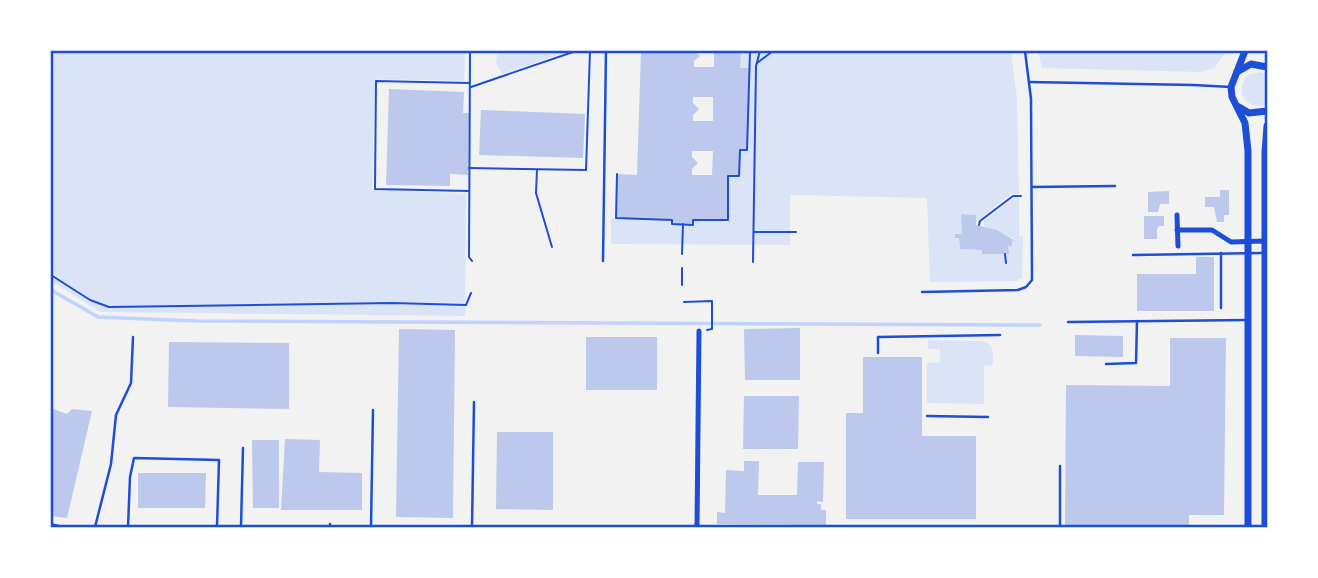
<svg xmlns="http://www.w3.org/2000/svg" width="1318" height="578" font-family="Spectral,serif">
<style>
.green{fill:#dbe4f7}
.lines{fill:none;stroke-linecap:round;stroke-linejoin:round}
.stream{stroke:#bfd3fe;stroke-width:3.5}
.building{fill:#bdc9ec;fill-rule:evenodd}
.path{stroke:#1d4ed8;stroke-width:2}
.service{stroke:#1d4ed8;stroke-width:2.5}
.minor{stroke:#1d4ed8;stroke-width:5}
.secondary{stroke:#1d4ed8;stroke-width:7}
.neatline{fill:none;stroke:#1d4ed8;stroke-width:2.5}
</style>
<rect width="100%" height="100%" fill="#f2f2f2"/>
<g class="green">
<path d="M51,51h414l-1,30 -89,-2 -3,110 94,5 -1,122 -365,-4 -49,-31z"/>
<path d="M498,51h64l1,2 -61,21 -6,-11z"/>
<path d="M741,51h270l6,47 2,96h-8l-35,28v-7l-14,-1v20h-6l-1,4h4l1,11 22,1v4h26v-8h4v-6l3,-1 -31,-13v-5l29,-23h6v37l4,2 -1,41 -6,3 -86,1 -3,-84 -137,-3v50l-179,-1v-26l82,2 35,-44z"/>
<path d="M1038,51h189l-13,17 -14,4 -158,-4z"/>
<path d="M1260,72l7,3v29c-20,8 -34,-13 -19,-29z"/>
<path d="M928,340l54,1c13,3 11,13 11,24l-9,1v38l-57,-1v-40l13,-1v-13h-12z"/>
</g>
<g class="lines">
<path class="stream" d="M51,290l47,27 99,4 843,4"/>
</g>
<g class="building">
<path d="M641,51h54l5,5 -6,5v6h20v-16h27l-1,17h9l-2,82h-7l-1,26h-11v44h-35v5l-21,-1v-4l-56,-2 1,-44 20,1zM693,97h20v24h-20v-6l6,-6 -6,-6zM692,151h21l-1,24h-20v-6l6,-6 -6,-6z"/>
<path d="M389,89l75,3 -1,21h6l-1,62 -18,-1v12l-64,-1z"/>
<path d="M481,110l104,4 -2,44 -104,-3z"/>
<path d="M1220,190h9v25h-5v7h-7l-3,-15h-9v-10h15z"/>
<path d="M1169,191v13h-9l-2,8h-10v-20z"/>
<path d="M961,214l15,1v10l21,5 20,12 -5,-2v6h-4l1,8h-27v-4l-22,-1 -1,-11h-4v-4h7z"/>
<path d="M1144,216h20v10h-5l-2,3v10h-13z"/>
<path d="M1196,257h18v54h-77v-37h59z"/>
<path d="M800,328v52h-55l-1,-51z"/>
<path d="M399,329l56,1 -2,188 -57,-1z"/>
<path d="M1075,335l48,1v21l-48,-1z"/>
<rect x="586" y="337" width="71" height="53"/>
<path d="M1170,338h56l-2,177h-35v12h-124l1,-142 104,1z"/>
<path d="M169,342l120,1v66l-121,-2z"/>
<path d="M863,357h59v79h54v83h-130v-106h17z"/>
<path d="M744,396h55l-1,53h-55z"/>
<path d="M51,408l16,6 5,-5 20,2 -25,107 -16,-2z"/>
<path d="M497,432h56v78l-57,-1z"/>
<path d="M285,439l35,1 -1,32 43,1v37h-81z"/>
<path d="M252,440h27v68h-26z"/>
<path d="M744,461h15l-1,34h39l1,-33h26l-1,40 -6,-1v3h4v6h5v15l-109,-1v-12l8,1 1,-43 18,1z"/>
<path d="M138,473h68l-1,35h-67z"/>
</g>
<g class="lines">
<g class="path">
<path d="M470,51l-1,206 3,4"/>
<path d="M757,63l16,-12"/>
<path d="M469,83l-93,-2 -1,108 94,2"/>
<path d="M471,87l105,-36"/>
<path d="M469,168l117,2 4,-119"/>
<path d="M537,170l-1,23 16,54"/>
<path d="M617,174l-1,44 56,2v4l21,1v-5h35v-44h11l1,-26h7l3,-99"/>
<path d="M979,225l1,-4 33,-25h8"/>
<path d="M754,232h42"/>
<path d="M682,254l1,-30"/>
<path d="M1005,254l1,9"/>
<path d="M753,262l3,-196 4,-15"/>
<path d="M51,275l39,25 19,7 283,-4 74,2 5,-12"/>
<path d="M682,285v-17"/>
<path d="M684,302l28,-1v28l-5,1"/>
<path d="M51,524l13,3"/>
</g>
<g class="service">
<path d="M1029,82l164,3 38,2"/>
<path d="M1032,187l83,-1"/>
<path d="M1133,255l129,-2"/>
<path d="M603,261l3,-210"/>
<path d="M922,292l96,-2 8,-3 6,-7 -1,-181 -6,-48"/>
<path d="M1221,308v-55"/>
<path d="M1068,322l179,-2"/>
<path d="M878,353v-16l122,-2"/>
<path d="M1106,364l30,-1 1,-42"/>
<path d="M927,416l61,1"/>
<path d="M95,527l16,-63 5,-49 15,-32 2,-46"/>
<path d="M128,527l2,-50 4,-19 85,2 -2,67"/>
<path d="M241,527l2,-79"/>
<path d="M330,527v-3"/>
<path d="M371,527l2,-117"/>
<path d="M472,527l2,-125"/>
<path d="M1060,527v-61"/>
</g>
<g class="minor">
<path d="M1177,215l1,31"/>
<path d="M1177,230h35l19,12 34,-1"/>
<path d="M697,527l2,-196"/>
</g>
<g class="secondary">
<path d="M1245,51l-14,36 1,10 13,26 3,28v376"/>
<path d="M1237,72l14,-8 16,3"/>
<path d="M1239,107l10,6 18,-2"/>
<path d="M1265,527v-375l2,-26"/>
</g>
</g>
<rect width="1318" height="578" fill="none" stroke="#ffffff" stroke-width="105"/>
<rect x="52" y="52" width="1214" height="474" class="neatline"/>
</svg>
